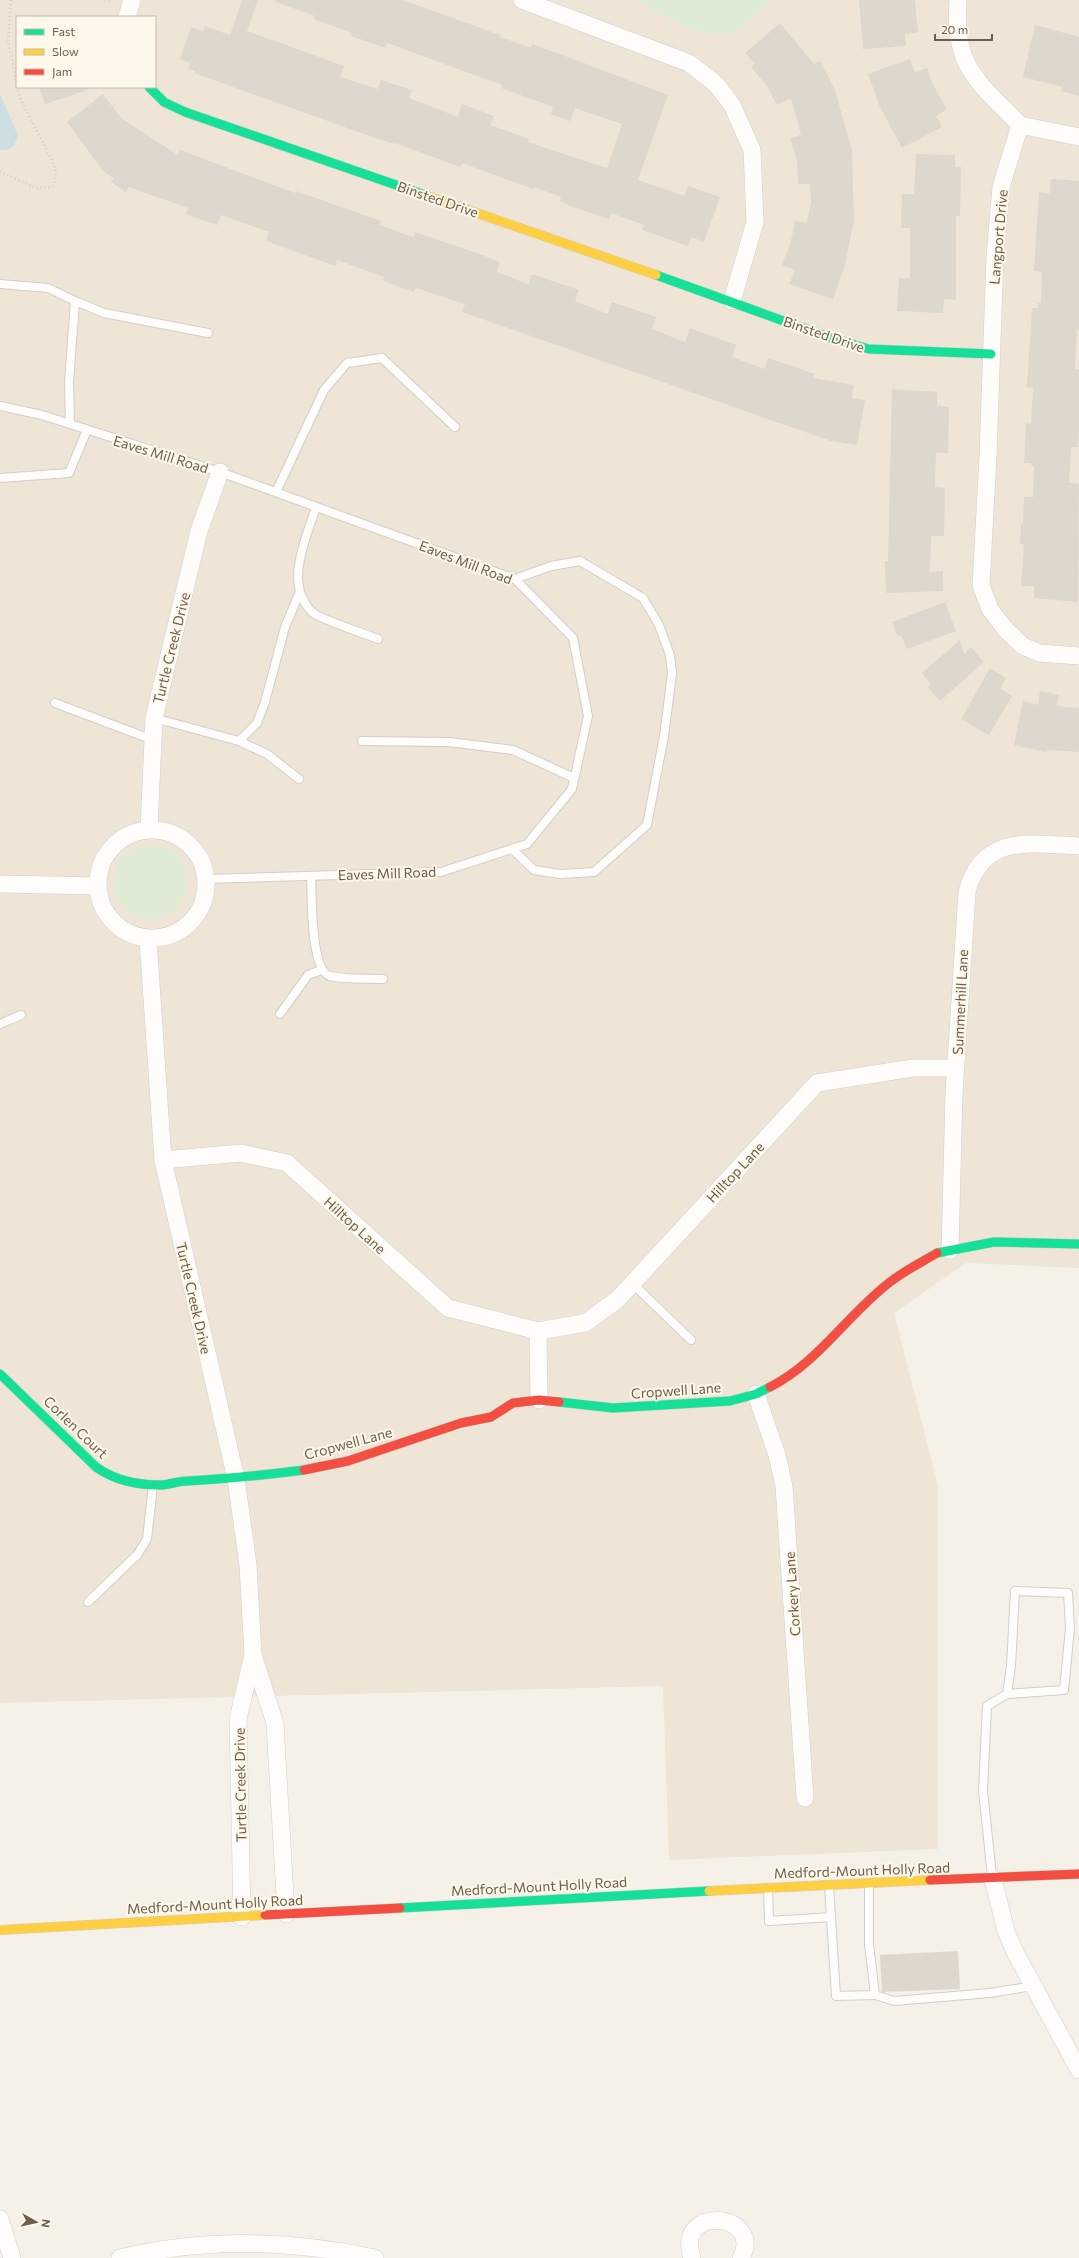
<svg xmlns="http://www.w3.org/2000/svg" width="1079" height="2258" font-family="Commissioner,sans-serif">
<style>
.residential{fill:#eee5d6;fill-rule:evenodd}
.green{fill:#dfebd4}
.water{fill:#ccdfe3}
.building{fill:#ded7ce}
.lines{fill:none;stroke-linecap:round;stroke-linejoin:round}
.lane-casing{stroke:#d3cec7;stroke-width:10}
.street-casing{stroke:#d3cec7;stroke-width:18}
.fast-casing{stroke:#d2cdc4;stroke-width:10}
.slow-casing{stroke:#d2cdc4;stroke-width:10}
.jam-casing{stroke:#d2cdc4;stroke-width:10}
.path{stroke:#d6d0ca;stroke-width:2.5;stroke-dasharray:1 3;stroke-linecap:butt}
.lane{stroke:#fefdfc;stroke-width:8}
.street{stroke:#fefdfc;stroke-width:17}
.fast{stroke:#16e098;stroke-width:9}
.slow{stroke:#ffcf43;stroke-width:9}
.jam{stroke:#f24e42;stroke-width:9}
.labels{text-anchor:middle;dominant-baseline:central;stroke-width:4;stroke-linejoin:round;paint-order:stroke}
.street-label{font-size:14px;fill:#6f5d4b;stroke:#fdf8e9}
</style>
<rect width="100%" height="100%" fill="#f5f1e8"/>
<path class="residential" d="M0,0h1079v1268l-113,-5 -72,50 44,173v363l-269,11 -6,-174 -663,17zM17,17h138v70h-138z"/>
<g class="green">
<path d="M638,0h135c-14,10 -25,27 -41,32 -29,9 -71,-17 -94,-32z"/>
<circle cx="150" cy="882" r="37"/>
</g>
<path class="water" d="M0,94l18,41c-3,11 -7,16 -18,15z"/>
<g class="building">
<path d="M242,0h16l-11,31 97,35 -4,11 38,12 3,-9 31,10 -3,8 49,19 4,-13 32,12 -4,9 39,14 -1,3 79,26 15,-44 -47,-16 -5,13 -19,-7 2,-7 -52,-19 1,-3 -115,-42 -2,5 -34,-12 1,-3 -38,-14 1,-3 -39,-14v-2h127l97,35v2l31,11 1,-4 28,10 108,41 -30,85 46,16 4,-10 32,11 -16,45 -13,-5 -3,9 -46,-16 2,-5 -33,-12 -2,6 -27,-9 -17,-6 -5,-3 1,-4 -27,-10 -1,2 -71,-26 -2,4 -65,-24 -1,1 -19,-6 -181,-65 1,-2 -7,-2 2,-6 -10,-4 11,-32 12,4 2,-5 25,9z"/>
<path d="M859,0h56l3,32 -13,2 1,12 -43,3z"/>
<path d="M780,23l34,41 6,-3 15,29 17,61 2,69 -9,45 -12,34 -44,-15 6,-14 -13,-5 9,-24 4,-20 12,2 4,-21 -1,-18h-12l-1,-23 -7,-23 11,-3 -10,-37 -14,7 -10,-19 -16,-19 4,-3 -10,-11z"/>
<path d="M1035,25l44,12v59l-18,-5 2,-4 -40,-10z"/>
<path d="M910,59l5,13 12,-4 5,15 15,26 -11,7 6,11 -40,21 -22,-41 -12,-33z"/>
<path d="M39,87h48l1,3 -43,14z"/>
<path d="M103,94l18,24 57,37 2,-5 115,43 1,-2 85,30 -1,4 33,12 2,-5 59,20 26,10 -3,10 31,12 4,-10 47,16 -4,11 33,13 4,-12 44,15 -4,12 33,13 5,-14 46,17 -4,12 33,12 3,-11 47,16 -2,4 41,7 -2,13 13,2 -8,45 -26,-4 -369,-129 3,-8 -49,-16 -2,4 -31,-11 1,-4 -47,-17 -2,6 -69,-25 3,-9 -48,-17 -4,10 -31,-11 2,-6 -59,-21 -3,5 -15,-10 3,-4 -10,-6 -37,-50z"/>
<path d="M916,154l39,1v12h6l-1,49h-4v84l-12,-1 -1,14 -46,-2 2,-33h11v-50h-9l1,-34h12z"/>
<path d="M1051,179l28,2v149h-2l-2,39h4v58l-1,20h-7l-2,36 10,1 -1,118 -44,-4v-12h-13l3,-42h-4l1,-21h2l1,-26h9l1,-31 -3,-1v-2h-7l2,-40 5,1 2,-36 -6,-1 5,-79h6v-5h3l1,-31 -8,-1 5,-79 11,1z"/>
<path d="M892,389l45,3v14l12,1 -1,46h-12l-1,34 10,1 -1,48h-13l-1,36 13,-1v20l-57,2 -1,-32h3z"/>
<path d="M945,602l11,29 -49,18 -6,-14 -3,2 -6,-15z"/>
<path d="M960,640l4,14 7,-7 13,15 -44,39 -12,-14 3,-3 -9,-11z"/>
<path d="M990,668l16,10 -6,11 12,7 -23,39 -28,-16z"/>
<path d="M1040,691l19,4 -3,11 23,2v44l-32,-2v2l-33,-7 9,-44 15,4z"/>
<path d="M958,1951l2,38 -78,3 -2,-37z"/>
</g>
<g class="lines">
<defs>
<g id="lane">
<path d="M0,284l48,4 27,13"/>
<path d="M0,406l42,9 178,57 295,107 58,59 15,78 -16,73 -45,55 -86,28 -234,7"/>
<path d="M70,424l-1,-42 6,-81 29,12 104,20"/>
<path d="M0,478l69,-5 18,-43"/>
<path d="M276,492l48,-102 23,-27 35,-5 73,69"/>
<path d="M316,507c-10,32 -33,78 -3,106 7,6 53,21 65,26"/>
<path d="M55,703l98,37"/>
<path d="M154,718l85,23 18,-18 8,-21 20,-75 14,-33"/>
<path d="M239,741l28,13 32,25"/>
<path d="M362,741l87,1 64,8 61,28"/>
<path d="M512,849l22,21 26,4 34,-2 53,-47 17,-89 8,-62 -2,-19 -11,-30 -16,-27 -63,-37 -29,5 -36,13"/>
<path d="M311,876c1,18 -1,95 19,100 16,4 36,2 53,3"/>
<path d="M280,1014l28,-39 13,-5"/>
<path d="M0,1024l21,-9"/>
<path d="M632,1283l59,57"/>
<path d="M88,1602l49,-47 10,-16 6,-54"/>
<path d="M992,1876l-9,-85 4,-85 20,-12 57,-4 6,-62 -2,-35 -53,-2 -4,75 -4,28"/>
<path d="M869,1884v60l6,51 19,6 96,-8 43,-7"/>
<path d="M768,1889l1,32 62,-4 -2,-32"/>
<path d="M831,1917l5,79 39,-1"/>
</g>
<g id="street">
<path d="M522,0l167,63 27,21 16,21 20,45 3,72 -23,79"/>
<path d="M958,0c-5,67 19,81 62,125l-19,62 -6,69 -7,200 -7,129 9,24 15,20 18,17 16,7 40,3"/>
<path d="M127,17l5,-17"/>
<path d="M1020,125l59,12"/>
<path d="M149,828l5,-110 45,-187 21,-59"/>
<circle cx="152" cy="884" r="54"/>
<path d="M0,884l97,2"/>
<path d="M148,939l15,221 73,319 12,86 5,90"/>
<path d="M163,1160l78,-7 46,10 161,145 90,23 47,-8 32,-23 200,-217 96,-15h43"/>
<path d="M950,1250l4,-156 13,-202c15,-59 64,-48 112,-46"/>
<path d="M538,1331l1,69"/>
<path d="M756,1394l21,61 7,31 21,312"/>
<path d="M993,1879l13,52 9,21 64,118"/>
<path d="M242,1917l-4,-198 15,-64 22,68 11,191"/>
<path d="M0,2219l12,39"/>
<path d="M120,2258c84,-20 171,-18 255,0"/>
<path d="M692,2258c-18,-55 73,-45 49,0"/>
</g>
<g id="fast">
<path d="M149,87l15,15 21,10 240,83"/>
<path d="M656,275l175,63 38,11 122,5"/>
<path d="M937,1253l57,-11 85,2"/>
<path d="M0,1374l96,93c18,13 42,18 64,18 9,0 18,-4 27,-4 39,-2 78,-6 117,-11"/>
<path d="M559,1402l54,6 117,-7 26,-7 14,-7"/>
<path d="M400,1908l309,-17"/>
</g>
<g id="slow">
<path d="M425,195l231,80"/>
<path d="M709,1891l221,-11"/>
<path d="M0,1930l265,-15"/>
</g>
<g id="jam">
<path d="M770,1387c48,-24 78,-73 120,-105 14,-11 32,-20 47,-29"/>
<path d="M304,1470l44,-9 113,-38 30,-6 22,-14 26,-3 20,2"/>
<path d="M930,1880l149,-6"/>
<path d="M265,1915l135,-7"/>
</g>
</defs>
<use href="#lane" class="lane-casing"/>
<use href="#street" class="street-casing"/>
<use href="#fast" class="fast-casing"/>
<use href="#slow" class="slow-casing"/>
<use href="#jam" class="jam-casing"/>
<g class="path">
<path d="M11,0l-3,39 9,48"/>
<path d="M105,0l6,2"/>
<path d="M0,172l37,16 15,-1c5,-7 4,-14 2,-23l-34,-66 -3,-11"/>
</g>
<use href="#lane" class="lane"/>
<use href="#street" class="street"/>
<use href="#fast" class="fast"/>
<use href="#slow" class="slow"/>
<use href="#jam" class="jam"/>
</g>
<g class="labels">
<g class="street-label">
<text transform="translate(438 199) rotate(19)">Binsted Drive</text>
<text transform="translate(998 237) rotate(-85)">Langport Drive</text>
<text transform="translate(824 334) rotate(19)">Binsted Drive</text>
<text transform="translate(161 454) rotate(17)">Eaves Mill Road</text>
<text transform="translate(466 562) rotate(21)">Eaves Mill Road</text>
<text transform="translate(171 648) rotate(-76)">Turtle Creek Drive</text>
<text transform="translate(387 873) rotate(-2)">Eaves Mill Road</text>
<text transform="translate(960 1002) rotate(-87)">Summerhill Lane</text>
<text transform="translate(735 1172) rotate(-47)">Hilltop Lane</text>
<text transform="translate(355 1225) rotate(42)">Hilltop Lane</text>
<text transform="translate(194 1298) rotate(77)">Turtle Creek Drive</text>
<text transform="translate(676 1390) rotate(-4)">Cropwell Lane</text>
<text transform="translate(76 1427) rotate(44)">Corlen Court</text>
<text transform="translate(348 1443) rotate(-15)">Cropwell Lane</text>
<text transform="translate(792 1594) rotate(-94)">Corkery Lane</text>
<text transform="translate(240 1785) rotate(-91)">Turtle Creek Drive</text>
<text transform="translate(862 1870) rotate(-2)">Medford-Mount Holly Road</text>
<text transform="translate(539 1886) rotate(-3)">Medford-Mount Holly Road</text>
<text transform="translate(215 1904) rotate(-3)">Medford-Mount Holly Road</text>
</g>
</g>
<rect x="16" y="16" width="140" height="72" fill="#fdf8e9" stroke="#c4baaa"/>
<rect x="24" y="29" width="20" height="6" fill="#16e098" stroke="#c4baaa"/>
<text x="52" y="36" font-size="12" fill="#6f5d4b">Fast</text>
<rect x="24" y="49" width="20" height="6" fill="#ffcf43" stroke="#c4baaa"/>
<text x="52" y="56" font-size="12" fill="#6f5d4b">Slow</text>
<rect x="24" y="69" width="20" height="6" fill="#f24e42" stroke="#c4baaa"/>
<text x="52" y="76" font-size="12" fill="#6f5d4b">Jam</text>
<g transform="translate(36 2222) rotate(98)" stroke="#fdf8e9" stroke-width="3" paint-order="stroke">
<path d="M0-3L7 15L0 10L-7 15Z" fill="#6f5d4b"/>
<text y="-6" font-size="11" font-weight="bold" text-anchor="middle" fill="#6f5d4b">N</text>
</g>
<path d="M935 34v6h57v-6" fill="none" stroke="#6f5d4b" stroke-width="2"/>
<text x="941" y="34" font-size="12" fill="#6f5d4b" stroke="#fdf8e9" stroke-width="3" paint-order="stroke">20 m</text>
</svg>
